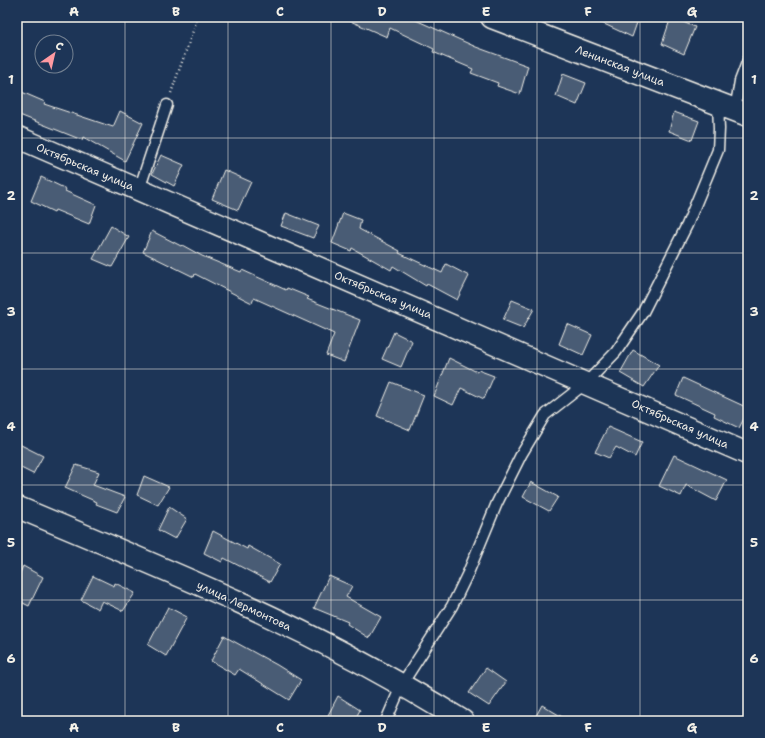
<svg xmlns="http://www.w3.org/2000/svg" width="765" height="738" font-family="'Shantell Sans',sans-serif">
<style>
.building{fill:#485b74;stroke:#f4f1e8}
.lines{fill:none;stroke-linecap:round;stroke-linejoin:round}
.lane-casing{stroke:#f4f1e8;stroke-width:13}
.street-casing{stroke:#f4f1e8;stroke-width:24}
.secondary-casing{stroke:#f4f1e8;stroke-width:25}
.path{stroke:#f4f1e8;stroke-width:2.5;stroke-dasharray:1 3;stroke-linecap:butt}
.lane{stroke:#1d3557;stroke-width:10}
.street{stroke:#1d3557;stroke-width:21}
.secondary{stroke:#1d3557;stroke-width:22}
.grid{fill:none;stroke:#f4f1e8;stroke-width:1;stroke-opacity:0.55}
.labels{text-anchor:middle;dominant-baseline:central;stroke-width:3.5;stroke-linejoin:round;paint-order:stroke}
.street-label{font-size:11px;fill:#f4f1e8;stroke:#1d3557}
.neatline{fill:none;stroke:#f4f1e8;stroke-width:1.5}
.grid-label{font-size:13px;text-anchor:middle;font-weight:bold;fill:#f4f1e8}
</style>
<rect width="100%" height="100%" fill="#1d3557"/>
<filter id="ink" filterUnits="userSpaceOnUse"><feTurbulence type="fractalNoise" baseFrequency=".025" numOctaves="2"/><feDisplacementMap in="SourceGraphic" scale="8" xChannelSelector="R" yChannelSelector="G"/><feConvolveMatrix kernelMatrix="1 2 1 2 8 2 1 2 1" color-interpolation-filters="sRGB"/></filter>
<g filter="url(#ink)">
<g class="building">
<path d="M341,17h68l67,30 52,19 -8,28 -23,-8 1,-3 -27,-10 2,-4 -40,-17 1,-3 -44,-21 -3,9z"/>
<path d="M589,17h50l-7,20z"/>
<path d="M671,17l24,10 -11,27 -22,-10z"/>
<path d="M563,74l23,9 -9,22 -21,-9z"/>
<path d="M17,90l28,12 -1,2 69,23 7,-16 23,12 -18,38 -42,-24 -1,3 -65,-26z"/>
<path d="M674,112l25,9 -7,19 -23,-9z"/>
<path d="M161,155l23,10 -10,21 -22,-12z"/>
<path d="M224,170l27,12 -13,28 -26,-11z"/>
<path d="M41,177l25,12 -1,2 31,14 -7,19 -34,-14 -1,2 -23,-11z"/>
<path d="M286,213l33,13 -6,12 -32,-12z"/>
<path d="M343,213l18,7 -2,9 41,22 -1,2 43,20 4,-9 23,12 -12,24 -30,-16 -1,2 -33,-20 -2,4 -39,-22 -1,3 -19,-8z"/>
<path d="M111,226l18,11 -17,30 -19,-8z"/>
<path d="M152,231l29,15 1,-1 20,11 39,16 1,-2 44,20 1,-2 22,9 -2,2 53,21 -16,42 -18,-7 8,-21 -80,-36 -2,5 -57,-29 -1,3 -51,-25z"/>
<path d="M512,300l22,9 -11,19 -20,-8z"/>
<path d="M567,324l25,11 -9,20 -24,-11z"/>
<path d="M394,332l18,9 -11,26 -19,-8z"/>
<path d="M633,350l26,15 -15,22 -24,-14z"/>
<path d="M449,358l28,14 1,-2 16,6 -10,23 -23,-11 -8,17 -19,-9z"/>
<path d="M683,378l65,30v3l-9,17 -25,-12 1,-3 -39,-18z"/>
<path d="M391,382l33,13 -14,35 -33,-14z"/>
<path d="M608,427l34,15 -7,15 -19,-10 -7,11 -14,-6z"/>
<path d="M17,443l26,13 -10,18 -16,-8z"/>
<path d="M674,455l53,25 -11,21 -30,-16 -5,11 -22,-10z"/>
<path d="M76,465l23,7 -6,13 32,12 -8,15 -21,-8 1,-2 -32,-14z"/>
<path d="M144,476l25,11 -11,18 -21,-10z"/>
<path d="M531,482l27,15 -9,14 -26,-14z"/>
<path d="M169,507l18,12 -12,20 -17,-9z"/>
<path d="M213,531l34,18 1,-3 32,18 -10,18 -46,-24 -2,4 -18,-9z"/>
<path d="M23,566l20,11 -14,29 -12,-6v-20z"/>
<path d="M93,576l21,10 1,-3 20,10 -12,18 -21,-10 -4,8 -17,-9z"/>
<path d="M329,576l23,10 -6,11 35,20 -12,21 -22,-14 1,-2 -34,-14z"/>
<path d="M168,607l19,10 -21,39 -18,-11z"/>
<path d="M224,636l53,29 24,15 -12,20 -50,-31 -4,6 -24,-14z"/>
<path d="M486,668l20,14 -17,24 -20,-13z"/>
<path d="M338,696l22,14 -6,11h-29z"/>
<path d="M542,705l27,16h-36z"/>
</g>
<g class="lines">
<defs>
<g id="lane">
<path d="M735,110l5,-29 8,-21"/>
<path d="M139,190l28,-85"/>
<path d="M386,721l16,-37 50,-78 16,-33 29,-70 24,-48 24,-40 41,-32 30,-31 27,-40 44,-87 31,-75 1,-21 -1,-25"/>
</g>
<g id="street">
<path d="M17,137l731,317"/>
<path d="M17,507c74,31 149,62 222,95 77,35 152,75 224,119"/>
</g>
<path id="secondary" d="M492,17l256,98"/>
</defs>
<use href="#lane" class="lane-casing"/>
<use href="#street" class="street-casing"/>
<use href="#secondary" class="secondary-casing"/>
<path class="path" d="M171,93l27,-76"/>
<use href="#lane" class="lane"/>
<use href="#street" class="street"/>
<use href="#secondary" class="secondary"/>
</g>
</g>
<path class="grid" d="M125,17v704M228,17v704M331,17v704M434,17v704M537,17v704M640,17v704M17,138h731M17,253h731M17,369h731M17,485h731M17,600h731"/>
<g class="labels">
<g class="street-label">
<text transform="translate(620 66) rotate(21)">Ленинская улица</text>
<text transform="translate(85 167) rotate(23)">Октябрьская улица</text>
<text transform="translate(383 295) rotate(23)">Октябрьская улица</text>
<text transform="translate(680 424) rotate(24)">Октябрьская улица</text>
<text transform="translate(244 606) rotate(25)">улица Лермонтова</text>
</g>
</g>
<rect width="765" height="738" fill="none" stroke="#1d3557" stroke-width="44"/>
<g transform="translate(54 54) rotate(34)"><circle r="19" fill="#1d3557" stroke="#738091"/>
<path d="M0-3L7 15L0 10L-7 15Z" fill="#ff9aa2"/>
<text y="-6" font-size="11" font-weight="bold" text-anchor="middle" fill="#f4f1e8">С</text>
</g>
<rect x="22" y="22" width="721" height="694" class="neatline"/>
<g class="grid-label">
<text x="74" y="16">A</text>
<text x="176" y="16">B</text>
<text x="280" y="16">C</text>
<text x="382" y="16">D</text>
<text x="486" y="16">E</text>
<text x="588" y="16">F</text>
<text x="692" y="16">G</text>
<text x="11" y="84">1</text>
<text x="754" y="84">1</text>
<text x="11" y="200">2</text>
<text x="754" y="200">2</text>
<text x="11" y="316">3</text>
<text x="754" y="316">3</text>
<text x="11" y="431">4</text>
<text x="754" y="431">4</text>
<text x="11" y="547">5</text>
<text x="754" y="547">5</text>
<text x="11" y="663">6</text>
<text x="754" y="663">6</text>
<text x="74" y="732">A</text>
<text x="176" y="732">B</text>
<text x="280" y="732">C</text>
<text x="382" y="732">D</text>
<text x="486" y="732">E</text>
<text x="588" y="732">F</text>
<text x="692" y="732">G</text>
</g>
</svg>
